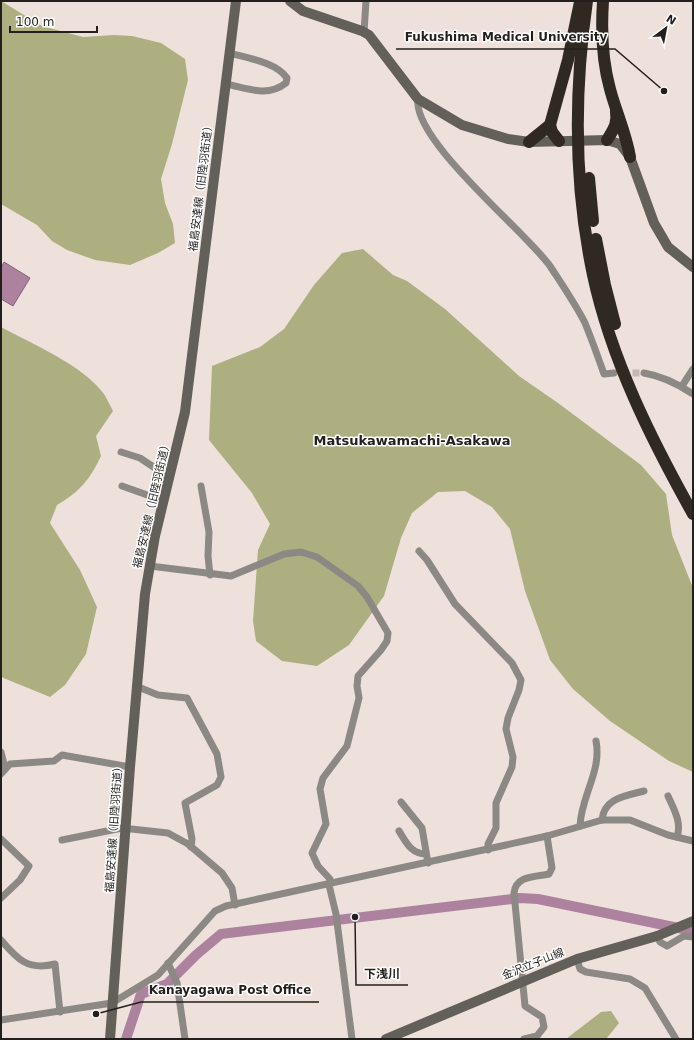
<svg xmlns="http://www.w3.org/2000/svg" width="694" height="1040" font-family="'DejaVu Sans','Noto Sans JP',sans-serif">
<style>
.forest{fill:#adaf80}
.water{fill:#ac829f;stroke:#836478}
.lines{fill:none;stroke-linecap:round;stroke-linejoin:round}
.river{stroke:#ac829f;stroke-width:10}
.street-tunnel{stroke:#c5b9b5;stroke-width:7;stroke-dasharray:7 3.5;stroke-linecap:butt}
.street{stroke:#8c8985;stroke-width:7}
.secondary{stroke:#635f59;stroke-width:10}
.highway{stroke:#2f2921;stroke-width:12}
.labels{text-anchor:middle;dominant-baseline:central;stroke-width:3;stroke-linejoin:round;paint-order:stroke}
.street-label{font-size:11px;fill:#231f1d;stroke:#fff}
.quarter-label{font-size:13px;font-weight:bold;fill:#231f1d;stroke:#fff}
.leader{fill:none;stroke:#231f1d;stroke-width:1.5}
.callout-dot{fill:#231f1d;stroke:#fff;stroke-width:1.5}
.callout-label{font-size:12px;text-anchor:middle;font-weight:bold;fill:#231f1d;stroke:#fff;stroke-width:3;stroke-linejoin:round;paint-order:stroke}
</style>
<rect width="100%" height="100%" fill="#eee0db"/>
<g class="forest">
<path d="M1,1l41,25 41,11 31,-2 18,1 29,7 24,16 3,21 -16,64 -11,35 4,24 8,21 2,19 -17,10 -28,12 -35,-5 -28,-10 -15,-9 -15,-16 -36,-21z"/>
<path d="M363,249l30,26 14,6 38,28 74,67 39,27 83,62 25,29 6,41 21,53v184l-24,-11 -59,-40 -37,-32 -23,-29 -25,-69 -15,-62 -18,-22 -27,-16 -27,1 -26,21 -11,25 -17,58 -35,49 -32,21 -35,-5 -26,-20 -3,-20 5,-71 12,-26 -18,-31 -43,-53 3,-74 48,-19 24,-18 30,-44 28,-32z"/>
<path d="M1,327c31,17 82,38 103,67 3,5 6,11 9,17l-17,25 5,20c-11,23 -21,36 -44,49l-7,18 30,47 17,37 -11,47 -21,31 -15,12 -49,-20z"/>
<path d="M611,1011l8,12 -13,16h-40l35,-27z"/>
</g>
<path class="water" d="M4,262l26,16 -17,28 -12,-7v-31z"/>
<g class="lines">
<path class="river" d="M126,1039l15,-45 26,-10 29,-29 25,-21 299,-36 18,1 155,32"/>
<path class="street-tunnel" d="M622,373h22"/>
<g class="street">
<path d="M364,32l2,-31"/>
<path d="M226,84c21,4 41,14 60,-1l1,-5c-11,-16 -40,-20 -58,-25"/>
<path d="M418,99c-6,41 107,132 132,167 11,17 26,39 35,57 7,17 13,34 19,51l10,-1"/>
<path d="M644,373c18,3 34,11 49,21"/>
<path d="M682,386l11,-17"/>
<path d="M121,452l19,6 30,20"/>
<path d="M122,486l42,15"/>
<path d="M201,486l8,46 -1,24 2,19"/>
<path d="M419,551l8,9 28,44 57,59 9,17 -2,10 -11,28 -2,11 7,28 -1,10 -16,36v25l-8,16v6"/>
<path d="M150,566l81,10 53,-22 17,-2 16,5 41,29 9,11 21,36 -1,8 -6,9 -23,26 -1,10 2,12 -12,48 -24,32 -3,11 6,35 -14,29 6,13 12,13 -1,6 7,29 16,125"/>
<path d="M136,686l22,9 29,3 30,56 4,23 -4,8 -32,18 7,36 -1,8"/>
<path d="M1,752l4,16"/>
<path d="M1,774l9,-10 44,-3 8,-6 68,12"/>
<path d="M668,796c6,13 14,27 9,41"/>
<path d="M401,802l21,26 6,35"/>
<path d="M602,820c2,-22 23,-24 42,-29"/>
<path d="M580,826c1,-30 22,-55 16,-85"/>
<path d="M399,831c7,11 12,23 27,23"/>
<path d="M1,839l28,27 -9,14 -19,18"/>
<path d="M62,840l60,-12 46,5 20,11 34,29 10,15 3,17"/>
<path d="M657,936l3,6 7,4 17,-10 9,1"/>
<path d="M1,940c16,19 27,31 54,24l5,48"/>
<path d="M577,959l3,10 6,3 44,7 15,9 31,51"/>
<path d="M168,963l9,20 8,56"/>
<path d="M1,1020l111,-17 46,-28 57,-64 11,-5 321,-70 55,-16h28l38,15 25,6"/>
<path d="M524,1039l13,-3 7,-9 -2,-10 -17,-11 -11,-113c2,-18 22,-16 35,-19l3,-6 -5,-32"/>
</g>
<g class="secondary">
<path d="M290,1l13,10 59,20 7,4 49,64 44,26 46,14 21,3 78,-2 13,4 10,13 24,66 14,24 25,20"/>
<path d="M110,1039l20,-272 15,-173 10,-58 30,-124 51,-411"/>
<path d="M386,1039l191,-80 80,-23 36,-15"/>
</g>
<g class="highway">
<path d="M587,1c-13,90 -13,184 6,274 18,84 58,164 100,239"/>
<path d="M603,1c-2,30 -1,59 7,88 6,23 16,44 20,68"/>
<path d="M607,140c6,-10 11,-16 9,-28"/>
<path d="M559,141l-7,-9 -2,-7 18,-65 12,-58"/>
<path d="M529,142l21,-17"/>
<path d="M589,178l4,43"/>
<path d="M596,239l9,46 10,39"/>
</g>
</g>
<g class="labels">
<g class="street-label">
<text transform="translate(201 186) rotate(-83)">福島安達線（旧陸羽街道）</text>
<text transform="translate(152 504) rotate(-77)">福島安達線（旧陸羽街道）</text>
<text transform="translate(114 827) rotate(-86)">福島安達線（旧陸羽街道）</text>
<text transform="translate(533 964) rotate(-22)">金沢立子山線</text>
</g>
<g class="quarter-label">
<text x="412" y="440">Matsukawamachi-Asakawa</text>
</g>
</g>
<path class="leader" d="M664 91L615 49H396M355 917L356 985H408M96 1014L141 1002H319"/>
<g class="callout-dot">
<circle cx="664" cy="91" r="4"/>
<circle cx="355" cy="917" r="4"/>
<circle cx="96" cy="1014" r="4"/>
</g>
<g class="callout-label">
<text x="506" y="41">Fukushima Medical University</text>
<text x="382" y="978">下浅川</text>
<text x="230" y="994">Kanayagawa Post Office</text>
</g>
<rect width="694" height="1040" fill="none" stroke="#231f1d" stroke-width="4"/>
<g transform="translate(666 28) rotate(32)" stroke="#ffffff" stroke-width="3" paint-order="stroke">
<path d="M0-3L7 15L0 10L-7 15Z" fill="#231f1d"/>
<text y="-6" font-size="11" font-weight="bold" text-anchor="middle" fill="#231f1d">N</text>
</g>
<path d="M10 26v6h87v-6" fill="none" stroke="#231f1d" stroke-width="2"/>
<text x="16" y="26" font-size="12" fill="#231f1d" stroke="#ffffff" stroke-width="3" paint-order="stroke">100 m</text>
</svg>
